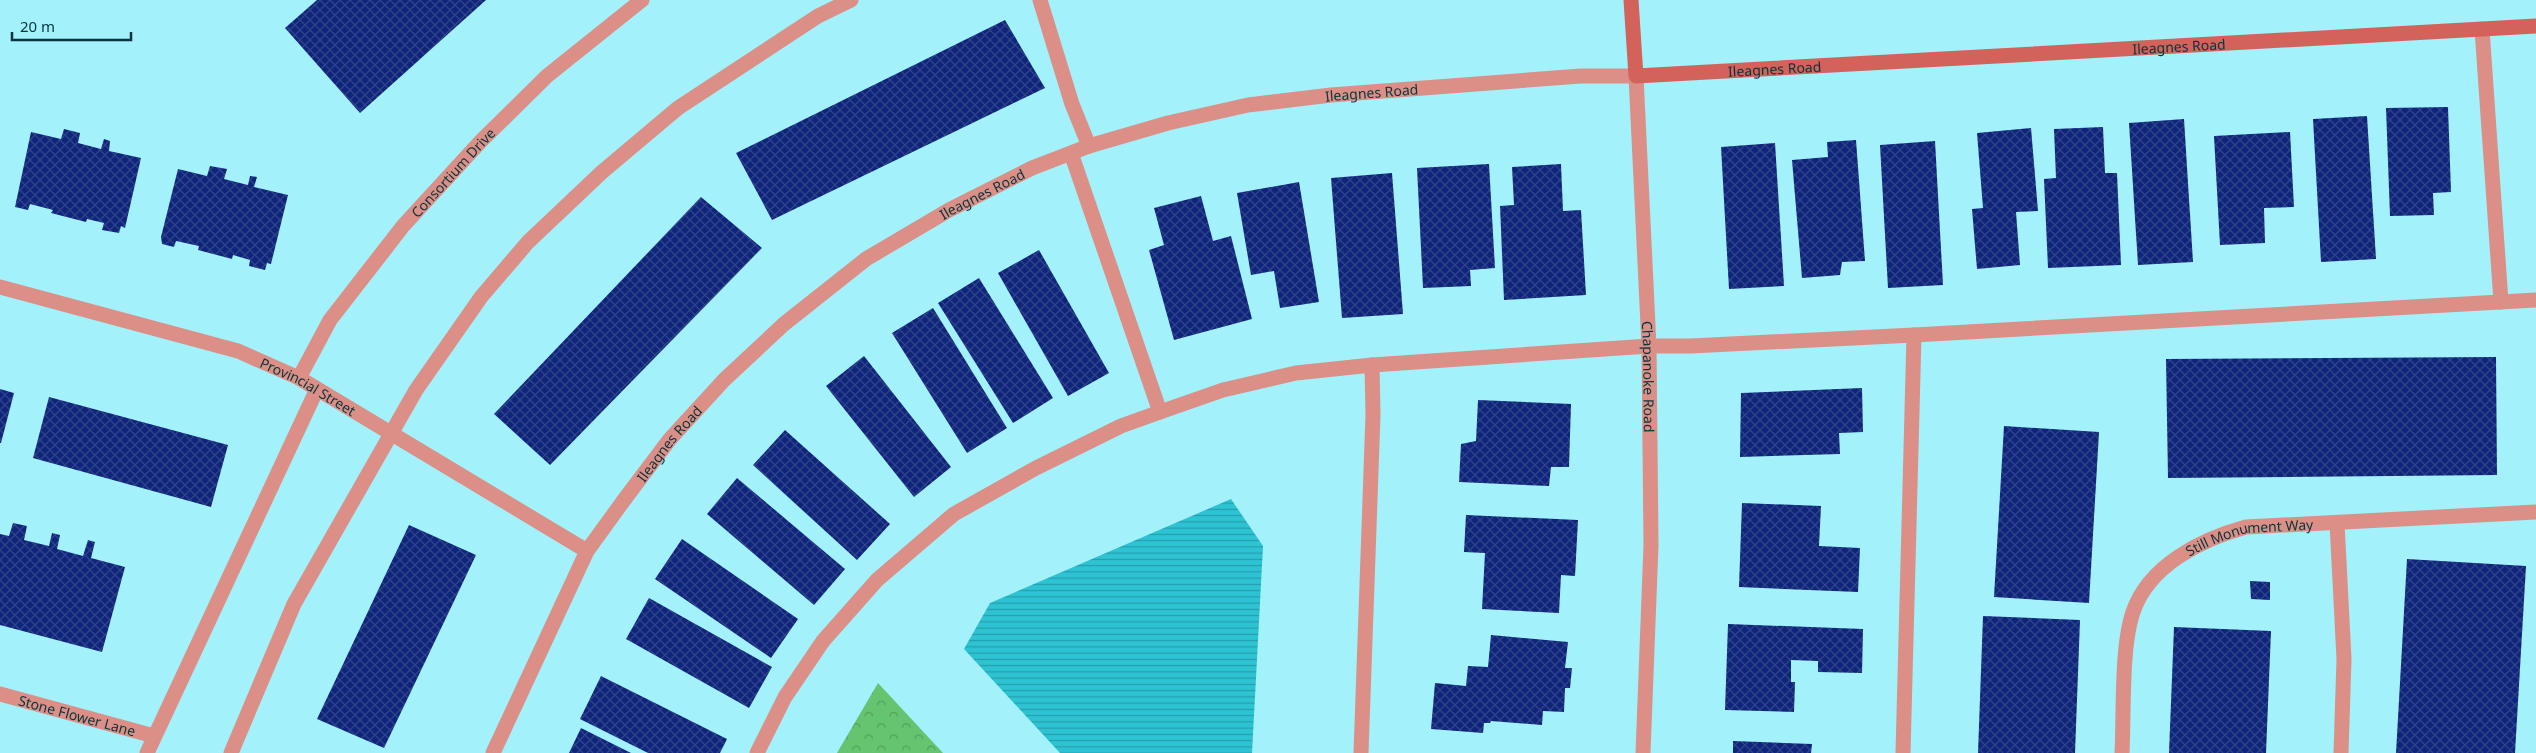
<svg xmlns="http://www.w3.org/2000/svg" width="2536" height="753" font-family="'Noto Sans',sans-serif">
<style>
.forest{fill:url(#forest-crowns)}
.water{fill:url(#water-rules)}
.building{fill:url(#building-cross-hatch)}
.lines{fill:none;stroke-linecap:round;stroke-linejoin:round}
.lane{stroke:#db8f87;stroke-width:15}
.street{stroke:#db8f87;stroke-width:15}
.secondary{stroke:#d2625a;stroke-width:15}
.labels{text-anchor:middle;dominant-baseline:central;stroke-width:5;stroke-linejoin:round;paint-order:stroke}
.street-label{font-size:14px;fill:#06363b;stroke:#a3f1fb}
</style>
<defs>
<pattern id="forest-crowns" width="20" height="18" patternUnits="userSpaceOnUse" patternTransform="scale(1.25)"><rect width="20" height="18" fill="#65c470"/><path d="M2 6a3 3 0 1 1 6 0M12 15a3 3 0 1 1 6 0" fill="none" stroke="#51a05d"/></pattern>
<pattern id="water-rules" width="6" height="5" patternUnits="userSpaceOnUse" patternTransform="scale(1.25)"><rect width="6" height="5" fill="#2dc3d3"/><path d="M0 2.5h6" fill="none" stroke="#249fac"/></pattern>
<pattern id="building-cross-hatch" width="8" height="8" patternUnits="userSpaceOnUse" patternTransform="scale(1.25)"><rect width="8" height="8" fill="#0f247b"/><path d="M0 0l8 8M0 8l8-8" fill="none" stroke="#30448a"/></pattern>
</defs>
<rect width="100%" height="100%" fill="#a3f1fb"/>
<path class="forest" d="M878,683l65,70h-106z"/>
<path class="water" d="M1231,499l32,47 -11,207h-192l-96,-104 26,-46z"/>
<g class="building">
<path d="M317,0h169l-126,113 -75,-85z"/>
<path d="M1005,20l40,68 -273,132 -36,-67z"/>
<path d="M2448,107l3,85 -18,1 1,22 -44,1 -4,-108z"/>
<path d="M2367,116l9,143 -55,3 -8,-143z"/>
<path d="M2184,119l9,143 -55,3 -9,-142z"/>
<path d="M2103,127l2,46h12l4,92 -73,3 -4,-89 12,-1 -2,-49z"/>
<path d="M2031,128l7,83 -22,1 4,53 -43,4 -5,-60 11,-1 -6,-75z"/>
<path d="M64,129l16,4 -2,10 23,6 3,-10 6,2 -1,10 32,7 -16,70 -4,-2 -2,7 -17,-3 2,-7 -17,-4 -1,3 -35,-9 2,-3 -23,-6 -2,6 -13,-3 16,-75 30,7z"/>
<path d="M2290,132l4,75 -30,1 1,35 -45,2 -6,-109z"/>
<path d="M1856,140l9,121 -23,1 -2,13 -38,3 -10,-118 36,-3 -1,-15z"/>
<path d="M1935,141l8,144 -55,3 -8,-143z"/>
<path d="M1775,143l9,143 -55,3 -8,-142z"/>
<path d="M1489,164l6,104 -25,2 1,16 -48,2 -6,-120z"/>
<path d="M1561,164l2,47 18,-1 5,85 -82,5 -4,-94 14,-1 -2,-38z"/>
<path d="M210,166l17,3 -3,10 24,6 2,-9 7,1 -3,10 34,8 -17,69 -4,-1 -2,7 -16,-4 1,-6 -17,-5 -1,4 -34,-9 1,-4 -23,-5 -2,6 -12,-3 -1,-7 17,-68 29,7z"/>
<path d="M1392,173l11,141 -61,4 -11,-140z"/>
<path d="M1299,182l20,120 -39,6 -6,-37 -23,4 -14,-82z"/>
<path d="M1201,196l12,45 18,-5 21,83 -78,21 -25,-90 15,-5 -10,-37z"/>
<path d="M701,197l61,51 -212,217 -56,-51z"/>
<path d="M1039,250l70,123 -41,23 -70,-123z"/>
<path d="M979,278l74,120 -40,25 -75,-120z"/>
<path d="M933,308l74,120 -40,25 -75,-120z"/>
<path d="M864,356l87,111 -37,30 -88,-111z"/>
<path d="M2496,357l1,118 -329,3 -2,-119z"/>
<path d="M1862,388l1,44 -24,1 1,21 -100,3 1,-64z"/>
<path d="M0,389l14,4 -13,50h-1z"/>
<path d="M49,397l179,48 -17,62 -178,-49z"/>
<path d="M1478,400l93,4 -2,63h-18l-2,19 -90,-4 2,-38 15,-3z"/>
<path d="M2004,426l95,6 -10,171 -95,-6z"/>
<path d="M785,430l105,94 -33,36 -104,-95z"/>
<path d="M737,478l108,91 -31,36 -107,-91z"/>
<path d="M1742,503l79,3 -2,40 41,2 -2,44 -119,-5z"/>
<path d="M1466,515l112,5 -3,56 -14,-1 -2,38 -77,-4 3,-56 -21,-1z"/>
<path d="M13,523l14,3 -3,14 25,6 3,-13 8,2 -3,14 26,7 5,-16 7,2 -4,16 34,9 -23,85 -102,-27v-91l9,2z"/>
<path d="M409,525l67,30 -92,193 -67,-29z"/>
<path d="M682,539l116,80 -27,39 -116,-79z"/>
<path d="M2407,559l119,7 -11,187h-119z"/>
<path d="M2250,581l20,1v18l-19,-1z"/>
<path d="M649,598l123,69 -23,41 -123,-69z"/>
<path d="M1983,616l97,4 -5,133h-97z"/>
<path d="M1728,624l135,5 -1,44 -44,-1v-11l-27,-1v22h4l-1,30 -69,-2z"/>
<path d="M2174,627l97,4 -5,122h-97z"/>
<path d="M1491,635l77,7 -3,26h7l-2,20h-5l-1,24 -21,-1 -1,14 -51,-4 -1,2h-6l-1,10 -52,-4 4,-46 31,3 2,-20 20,1z"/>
<path d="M601,676l126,63 -7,14h-72l-68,-34z"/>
<path d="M581,728l50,25h-62z"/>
<path d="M1733,741l79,3 -1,9h-78z"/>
</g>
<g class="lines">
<g class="lane">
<path d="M1040,0l32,104 17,42"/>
<path d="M2482,29l19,273"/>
<path d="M1071,153l89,259"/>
<path d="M1372,365l277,-19h42l223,-11 622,-35"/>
<path d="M2337,523l7,136 -3,94"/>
<path d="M231,753l63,-149 122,-214 65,-93 47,-55 74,-70 76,-64 140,-92 33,-16"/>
<path d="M757,753l28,-56 38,-56 54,-61 77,-66 82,-46 85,-42 39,-14 63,-22 73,-17 76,-8 1,50 -12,338"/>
<path d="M1903,753l11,-418"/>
</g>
<g class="street">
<path id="s1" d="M0,287l238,64 61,27 288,173"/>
<path id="s2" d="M299,378l31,-58 73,-94 78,-85 66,-65 95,-76"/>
<path id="s3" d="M0,694l154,42"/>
<path d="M147,753l170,-364"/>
<path id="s4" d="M493,753l94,-202 37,-51 46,-61 54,-59 60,-56 82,-65 83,-49 83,-42 57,-22 79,-23 80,-18 83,-10 250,-19h55l13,270 2,199 -8,208"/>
<path id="s5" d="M2122,753c2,-40 -1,-106 11,-141 16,-47 69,-73 113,-85l290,-15"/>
</g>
<path class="secondary" id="s6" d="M1631,0l5,76 900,-50"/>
</g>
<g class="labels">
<g class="street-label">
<text stroke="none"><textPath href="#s6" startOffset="620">Ileagnes Road</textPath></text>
<text stroke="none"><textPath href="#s6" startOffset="215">Ileagnes Road</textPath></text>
<text stroke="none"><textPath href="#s4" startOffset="1168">Ileagnes Road</textPath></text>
<text stroke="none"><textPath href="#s2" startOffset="258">Consortium Drive</textPath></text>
<text stroke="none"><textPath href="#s4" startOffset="762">Ileagnes Road</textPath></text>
<text stroke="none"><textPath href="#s4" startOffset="1734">Chapanoke Road</textPath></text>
<text stroke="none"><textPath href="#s1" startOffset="325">Provincial Street</textPath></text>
<text stroke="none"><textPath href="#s4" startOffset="358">Ileagnes Road</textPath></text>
<text stroke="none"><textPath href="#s5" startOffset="290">Still Monument Way</textPath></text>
<text stroke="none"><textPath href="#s3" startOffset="80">Stone Flower Lane</textPath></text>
</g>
</g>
<path d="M12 32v8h119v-8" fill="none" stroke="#06363b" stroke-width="2.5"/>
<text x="20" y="32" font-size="15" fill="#06363b" stroke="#a3f1fb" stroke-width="4" paint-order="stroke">20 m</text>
</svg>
